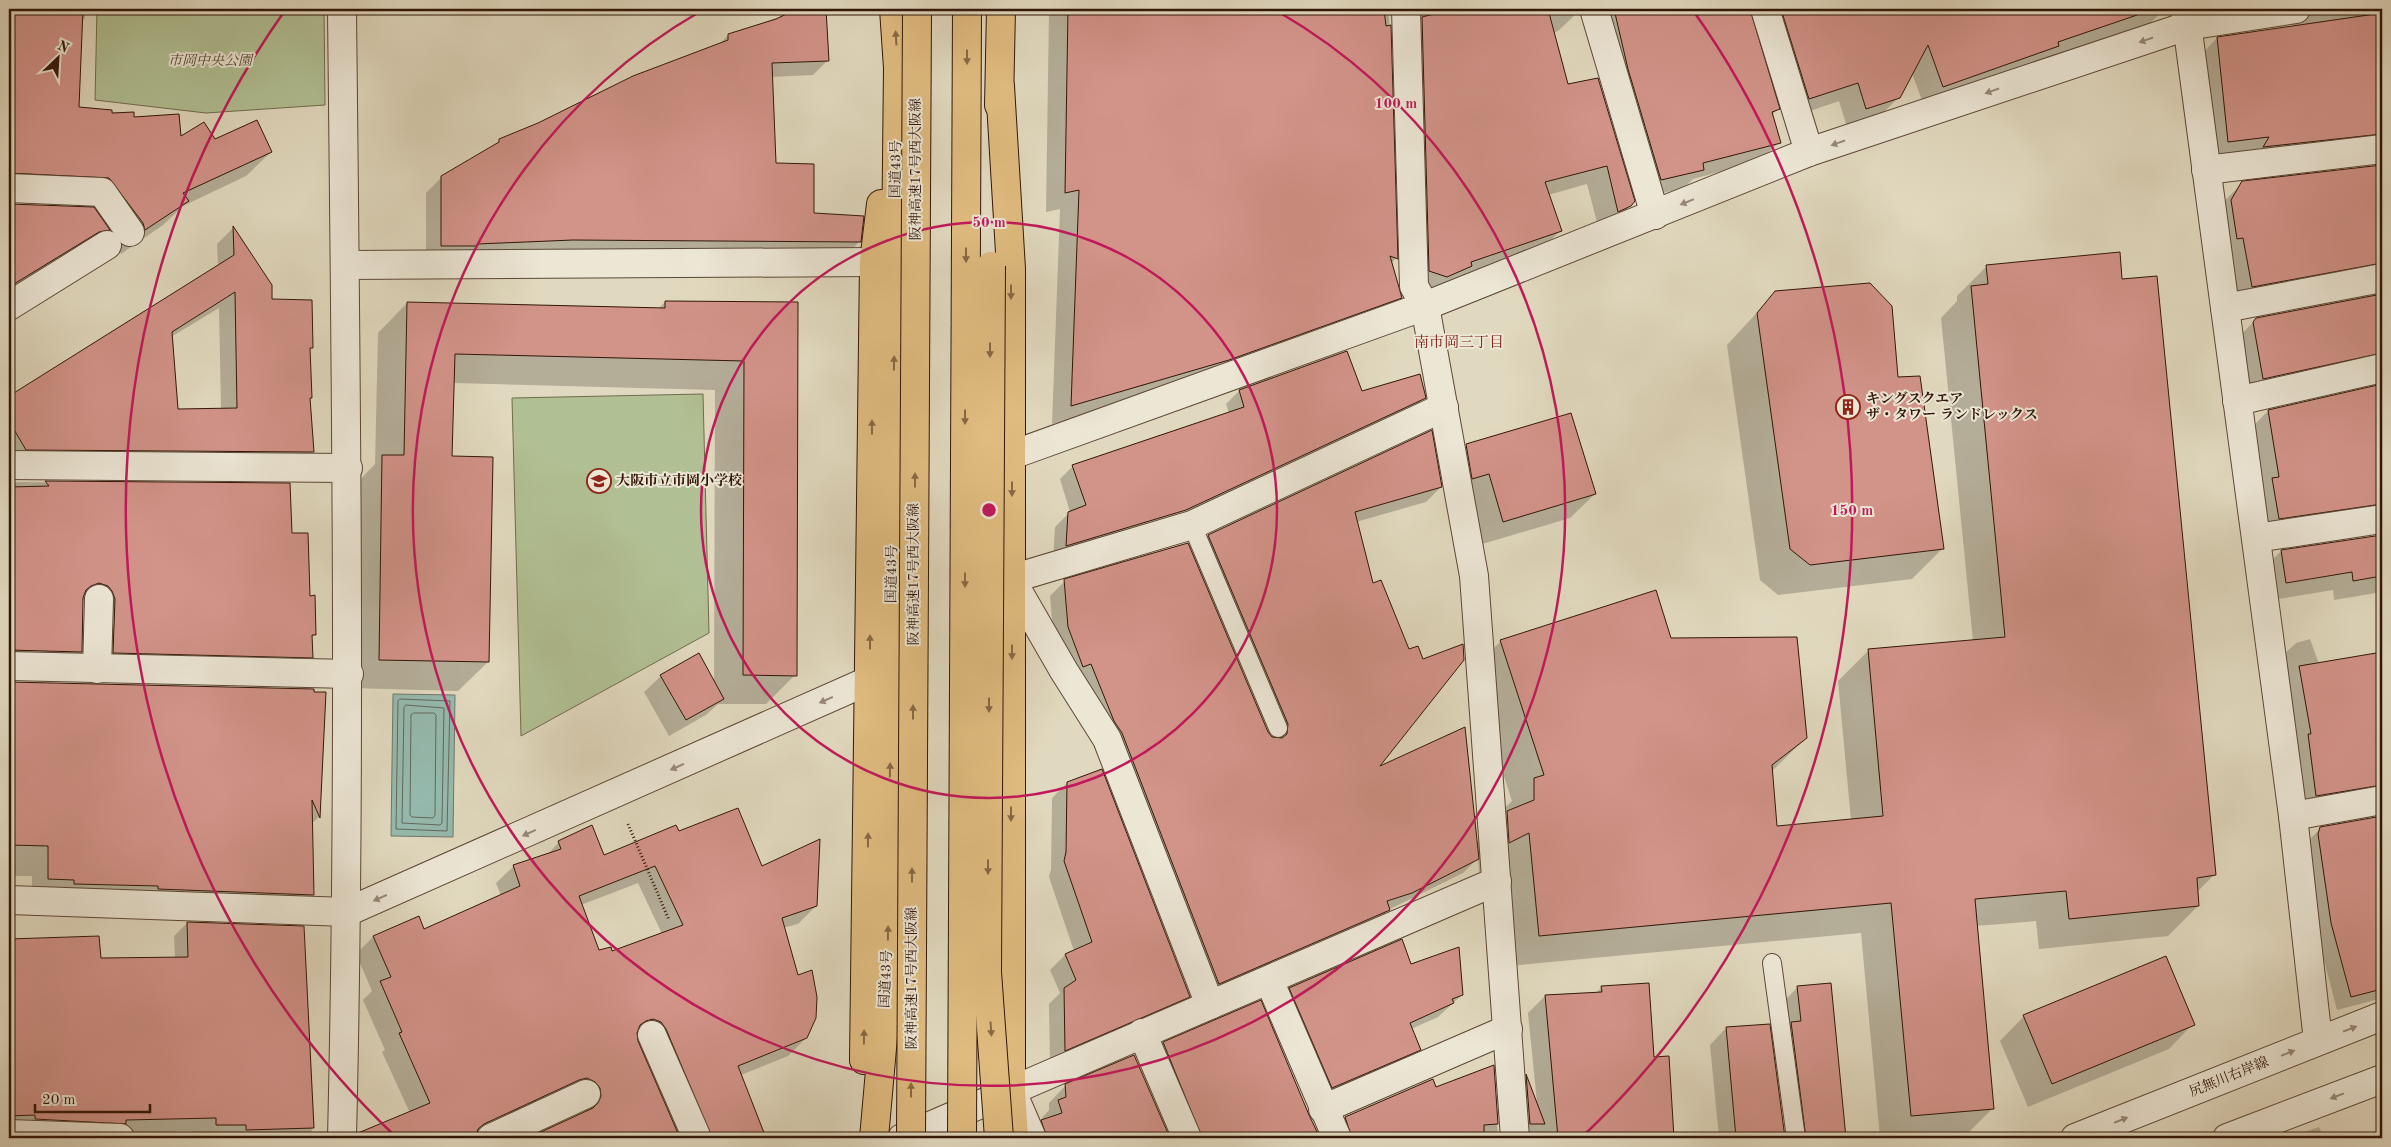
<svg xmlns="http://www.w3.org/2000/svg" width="2391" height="1147" font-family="'Old Standard TT','Noto Serif JP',serif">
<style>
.green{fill:#b1c094;stroke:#716b4e}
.water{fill:#95baae;stroke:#6d786c}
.shadow{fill:#0003;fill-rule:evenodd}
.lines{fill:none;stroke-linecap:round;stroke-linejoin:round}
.shore{stroke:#63685b;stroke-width:1}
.building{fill:#d29389;stroke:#311608;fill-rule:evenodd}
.service-casing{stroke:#5d4736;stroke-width:20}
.minor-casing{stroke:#5d4736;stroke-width:30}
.tertiary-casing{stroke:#5d4736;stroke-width:30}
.trunk-casing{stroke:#311608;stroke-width:30}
.path{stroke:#311608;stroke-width:3;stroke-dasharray:1 2.5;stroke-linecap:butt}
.service{stroke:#ece6d5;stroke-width:18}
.minor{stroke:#ece6d5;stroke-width:28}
.tertiary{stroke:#ece6d5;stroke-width:28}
.trunk{stroke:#e0bc80;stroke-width:28}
.trunk-bridge-casing{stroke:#311608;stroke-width:30;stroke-linecap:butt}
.motorway-bridge-casing{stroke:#311608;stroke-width:30;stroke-linecap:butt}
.trunk-bridge{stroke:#e0bc80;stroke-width:28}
.motorway-bridge{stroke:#e0bc80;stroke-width:28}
.oneway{fill:#886944}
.oneway2{fill:#988879}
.ring{fill:none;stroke:#c2185b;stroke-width:2.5}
.labels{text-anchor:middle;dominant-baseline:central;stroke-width:4;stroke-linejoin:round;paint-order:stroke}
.park-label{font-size:14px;font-style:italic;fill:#574932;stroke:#ece6d5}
.street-label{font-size:14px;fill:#311608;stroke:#ece6d5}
.poi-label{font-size:14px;font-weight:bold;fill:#311608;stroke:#ece6d5;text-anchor:start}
.neighbourhood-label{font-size:15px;fill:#7a1f14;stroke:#ece6d5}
.centre{fill:#c2185b;stroke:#ece6d5;stroke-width:2.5}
.ring-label{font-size:15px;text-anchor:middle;font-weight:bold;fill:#c2185b;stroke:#ece6d5;stroke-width:4;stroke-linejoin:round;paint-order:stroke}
</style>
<rect width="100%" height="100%" fill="#e1d9bf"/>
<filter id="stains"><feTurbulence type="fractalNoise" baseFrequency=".004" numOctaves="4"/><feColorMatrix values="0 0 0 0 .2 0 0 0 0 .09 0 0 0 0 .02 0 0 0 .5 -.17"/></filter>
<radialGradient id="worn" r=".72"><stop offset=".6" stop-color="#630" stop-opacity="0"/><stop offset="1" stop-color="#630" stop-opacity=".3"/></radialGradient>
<g class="green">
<path d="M97,9h227l1,96 -119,8 -111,-13z"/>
<path d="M703,394l6,239 -188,103 -9,-338z"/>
</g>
<path class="water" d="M393,694l62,1 -2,142 -62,-1z"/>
<g class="shadow">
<path d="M9,9h76v9l-4,4 -3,86 55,11 47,20 34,1 57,12 -25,24 -63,30 -20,19 -42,29 -14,-23 -23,23 -75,42v-91l80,3 -4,-6 -76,-4z"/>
<path d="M604,9h11l-11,3z"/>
<path d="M802,9h22l4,51 -15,15 -42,2 4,88 37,50 48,26 -15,15 -419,5v-68l16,-16 50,-30 8,-7 218,-94 10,-11z"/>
<path d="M1052,9h1138l-17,6 -11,-3 -12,11 -105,35 -6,7 -115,41 -12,-33 -13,24 -19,19 -33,11 -8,-26 -49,17 -34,-102 -8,-4 30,97 -6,6 7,27 -19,19 -67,18 -9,9 -42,10 -57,-182 -8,-3 -19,18 -5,2 14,53 63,120 -19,19 -12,5 -12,-46 -39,11 12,36 -19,19 -114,46 -33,-282 -5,-1 7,245 -5,6 9,33 -19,20 -172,62 -157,45 8,-215 -14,3 3,-201z"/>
<path d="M2191,9h182l6,52h3v531l-48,8 -1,-10 -66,11 -5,-31 19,-19 98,-14 -4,-9 -115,9 -11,-107 19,-19 110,-25v-2l-4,-8 -130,22 -7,-59 19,-20 122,-25 -4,-7 -141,18 -10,-103 20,-19 136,-17 -4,-8 -166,3 -11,-103 19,-20 76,-11 -4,-8 -96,6z"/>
<path d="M233,228l37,72 42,47 -3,3 2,48 -2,2 3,52 -16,16 -287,-2v-68l209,-132 -1,-22zM219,308l2,102 -44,1 -6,-74z"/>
<path d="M1987,266l134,14 93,595 -17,17 1,14 -30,30 -129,13 -3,-28 -60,5 16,183 -29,29h-83l-19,-205 -352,33 -10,-104 -20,10 -1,-14 -15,15 -75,37 -14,15 -170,73 -150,-355 -4,-47 15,-15 208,158 -79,-188 14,-15 233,-49 -15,15 -70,20 19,247 101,75 28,-29v-6l8,-8 -42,-129 31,-31 170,-2 135,99 -34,33 4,56 75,-7 -13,-139 31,-31 104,-9 -32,-323 16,-17v-5z"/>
<path d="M1775,293l122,85 46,170 -31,31 -134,16 -18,-15 -33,-235z"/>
<path d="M665,302l132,1 -2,372 -29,29h-48l-12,11 -37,21 -25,-44 17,-16 53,6 1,-292 -262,-7 -2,75 37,204 -30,29 -108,-3 4,-202 21,-22 3,-131 29,-30 251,6z"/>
<path d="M1239,391l122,2 63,5 -13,13 -239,112 -119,36 2,-32 15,-15 -10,-33 13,-13 156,-53 -3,-9z"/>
<path d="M1467,446l128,48 -25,24 -91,27 -37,-75z"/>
<path d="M9,482l280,2 2,50 17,63 6,38 -3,3 1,19 -17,17 -198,-5 -6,-67 -9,-2 -1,52 -17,16 -55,-1z"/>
<path d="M2310,639l9,25 27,7 36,-4v35l-43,17 25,68 -15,14 -47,9 -21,-153 15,-14z"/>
<path d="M9,683l304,7v3h12l-6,124 -8,7 2,71 -17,16 -264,-15v-20h-23z"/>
<path d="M1067,783l122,213 -16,16 -123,53 -1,-61 11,-11 -10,-23 15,-15 9,-4 -25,-74 2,-8 1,-71z"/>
<path d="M2375,818l7,20v158l-3,3 -42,11 -19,-73 -11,-95 14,-14z"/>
<path d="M678,833l84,34 54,39 -18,18 -15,4 23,110 -18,18 -47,19 26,63h-78l-46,-98 -7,-3 43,101h-148l53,-25 -1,-8 -22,-8 -87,41h-109l11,-11 34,-14 -28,-61 3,-2 -22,-50 9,-9 -16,-37 17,-17 45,-20 6,14 77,-35 -5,-13 18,-17 32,-10 13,-14 44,15zM638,883l24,51 -51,19 -13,-1 -17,-47z"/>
<path d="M187,923l116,4 9,211h-120v-7l-119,3 -64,-3v-191l89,-3 1,22 76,-1 -1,-22z"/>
<path d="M1410,966l52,29 -24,22 -27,12 8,20 -14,15 -87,37 -42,-98 14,-14z"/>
<path d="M1830,984l15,154h-57l-7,-134 17,-17z"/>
<path d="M1602,987l51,71 14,-1 6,81h-160l-3,-46 16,-16 11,27 -9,-90 17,-17 50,-2z"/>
<path d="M2024,1016l169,8 -24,25 -141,58 -28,-66z"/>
<path d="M1769,1025l15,113h-65l-9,-93 16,-17z"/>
<path d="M1164,1043l144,73 12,22h-140l-33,-78z"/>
<path d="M1134,1056l35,82h-129l-2,-4 7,-7 -3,-9 7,-8v-7l17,-18z"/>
<path d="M1493,1067l5,71h-168l-2,-3 18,-17 89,-29z"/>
<path d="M2382,1108v15l-4,-10z"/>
<path d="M2319,1127l5,11h-38z"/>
</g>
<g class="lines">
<g class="shore">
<path d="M400,699l50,2 -3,130 -51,-2 2,-128z"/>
<path d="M406,705l38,3 -2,115 -2,2 -38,-2 2,-115z"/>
<path d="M414,713h20l2,2 -1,100 -2,3 -21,-1 -2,-2 1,-100z"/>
</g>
</g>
<g class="building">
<path d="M9,9h74l-4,98 33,3v3l22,-1v5l45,-3 2,22 23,-14 11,17 42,-19 15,32 -89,41 6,8 -44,29 -2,-7 -34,-45 -100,-5z"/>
<path d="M797,9h29l3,52 -57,2 4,100 38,1v49l50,3 -3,26 -288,-2 -96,4v2h-36v-70l58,-34v-3l39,-16 95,-47 95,-36v-6l48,-15z"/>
<path d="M1068,9h316l2,17 5,-1 7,234 -8,-3 12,42 -173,62 -158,46 8,-216 -14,3z"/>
<path d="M1454,9h94l20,75 30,-6 37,123 -4,5 -13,6 -11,-46 -62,16 17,49 -91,31 1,4 -25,11 -18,-6 -7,-254z"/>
<path d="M1614,9h136l30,100 -8,3 9,31 -78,20 1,7 -43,10 -33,-111z"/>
<path d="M1781,9h358l1,5 -82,28 1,4 -116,41 -15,-42 -28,53 -34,11 -8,-26 -49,16z"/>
<path d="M2382,13v121l-119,13 6,-10 -41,5 -11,-105z"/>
<path d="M2382,165v98l-130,24 -9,-49 -6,1 -6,-39 11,-19z"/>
<path d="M9,204l85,3 16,23 -11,2 -90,55z"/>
<path d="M233,226l39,59v14l40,1 1,48h-3l2,50h-2l4,54 -288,-2 -17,-29v-25l225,-141zM235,292l2,116 -59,1 -6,-77z"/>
<path d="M2120,252l2,27 35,-3 59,599 -19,3 2,28 -130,13 -3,-28 -91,8 19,210 -83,7 -20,-213 -352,33 -10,-103 -20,10 -2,-32 27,-11v-22l10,-3 -44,-135 156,-50 15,48 126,-1 10,101 -35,27 5,61 106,-10 -15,-167 137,-12 -34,-351 17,-2 -2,-19z"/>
<path d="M1870,283l22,23 6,71 22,-1 24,173 -134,16 -20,-16 -33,-236 18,-22z"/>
<path d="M2382,294v59l-119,26 -10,-57 3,-4z"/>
<path d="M665,301l133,1 -1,374 -54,-1 1,-314 -289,-7 -3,102 41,1 -4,205 -110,-2 3,-205h22l3,-153 258,6z"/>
<path d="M1347,351l15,40 58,-17 6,24 -240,112 -120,36 2,-34 18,-7 -14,-40 172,-58 -5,-17z"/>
<path d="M2382,384v120l-103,15 -7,-41 7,-1 -11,-67z"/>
<path d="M1571,413l25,81 -93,28 -14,-48 -17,5 -6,-35z"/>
<path d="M1432,430l10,57 -87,25 18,71 8,-3 28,69 9,-3 5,13 40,-15 1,16 -84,106 85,-39 14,132 -67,34 -25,8 3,9 -171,74 -97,-251 -8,-12 -23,-57 -8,3 -15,-40 -4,-48 124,-36 80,189 4,5 10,1 5,-4 1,-10 -80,-189z"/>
<path d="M45,481l245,2 2,50h16l2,63 5,-1 1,40h-4l1,23 -200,-5 2,-54 -3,-8 -4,-5 -9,-3 -8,3 -5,4 -3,8 -1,54 -73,-2v-163l40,-1z"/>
<path d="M2382,535v41l-29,5 -1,-9 -66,11 -5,-33z"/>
<path d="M2382,652v133l-66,11 -8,-62h3l-12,-68z"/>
<path d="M699,653l25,46 -38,21 -26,-45z"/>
<path d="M9,682l305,7v3h12l-6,126 -8,-18 2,95 -156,-6v-3l-84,-2v-4l-26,-1v-33l-39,-1z"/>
<path d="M1102,769l88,228 -125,54 -1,-63 12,-8 -11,-26 27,-12 -28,-81 2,-9 1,-70z"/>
<path d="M738,808l24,58 58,-27 -3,67 -35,12 16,57 14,-5 5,27 -1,21 -9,20 -69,28 28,72h-54l-46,-109 -5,-7 -8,-3 -7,2 -6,4 -3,8 1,8 42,97h-152l65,-30 5,-5 3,-7 -1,-8 -5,-6 -8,-4 -8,2 -95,44 -6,5 -2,9h-118v-5l72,-30 -31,-70 3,-1 -22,-51 11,-4 -18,-41 46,-20 5,13 96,-43 -7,-21 48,-16 -3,-8 34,-16 12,30 72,-30 3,6zM655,866l28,59 -71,26 -1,-4 -12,3 -20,-54z"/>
<path d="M2382,816v173l-31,8 -20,-74 -13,-89 2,-7z"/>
<path d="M187,922l117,4 10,202 -68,2v-5h-30v-7l-90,2v4l-91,-5v-4l-26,1v-177l90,-3 2,22 87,-1z"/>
<path d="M1402,939l9,25 48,-17 4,48 -11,4 2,4 -44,20 11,27 -89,38 -43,-100z"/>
<path d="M2166,956l29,69 -143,59 -29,-69z"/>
<path d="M1649,983l5,74 15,-1 5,82h-116l-13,-143 57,-3 -1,-6z"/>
<path d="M1831,983l15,155h-40l-15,-116 10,-1 -4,-35z"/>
<path d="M1261,1000l48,115 11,23h-118l-39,-96z"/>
<path d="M1770,1024l15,114h-49l-10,-111z"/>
<path d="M1134,1055l36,83h-123l-6,-18 21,-7 -4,-13 8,-3 -1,-13z"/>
<path d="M1494,1065l4,59 -14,1v13h-132l-7,-21 88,-38 3,8z"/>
<path d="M1526,1074l19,50h-15z"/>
</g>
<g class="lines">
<defs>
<g id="service">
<path d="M1192,525l86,203"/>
<path d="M1772,963l24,175"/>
</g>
<g id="minor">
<path d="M1406,9l8,277 11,20 49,270 41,562"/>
<path d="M1594,9l61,206"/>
<path d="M1765,9l44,143"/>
<path d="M2185,9l108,807 25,225"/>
<path d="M2206,170l176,-21"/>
<path d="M9,188l93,4 28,40"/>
<path d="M345,265l529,-3"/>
<path d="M9,306l98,-61"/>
<path d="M2225,308l157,-30"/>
<path d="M2237,401l145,-33"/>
<path d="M1012,455l413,-149 384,-154 378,-126 109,-17"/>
<path d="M9,465l339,3"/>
<path d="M2256,538l126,-19"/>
<path d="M9,666l340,8"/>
<path d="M97,669l2,-70"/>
<path d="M2293,816l89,-16"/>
<path d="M9,900l338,12 523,-232"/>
<path d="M1269,980l68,158"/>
<path d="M1210,1005l-103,-266 -43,-68 -53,-92 181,-54 252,-118"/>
<path d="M1142,1033l45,105"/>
<path d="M652,1035l45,103"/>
<path d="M1013,1094l19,44"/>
<path d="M1323,1109l185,-80"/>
<path d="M9,1134l111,4"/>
<path d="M491,1138l95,-44"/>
<path d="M902,1138l595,-257"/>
<path d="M2075,1138l307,-122"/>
<path d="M2227,1138l155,-59"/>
</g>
<path id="tertiary" d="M342,1138c9,-377 4,-752 0,-1129"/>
<g id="trunk">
<path d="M1000,86l11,183v821l3,48"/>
<path d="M999,105l2,-96"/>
<path d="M864,1060l10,-798 7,-58"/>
<path d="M874,1138l14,-157 10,-913 -4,-59"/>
</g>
</defs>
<use href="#service" class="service-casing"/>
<use href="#minor" class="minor-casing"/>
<use href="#tertiary" class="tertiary-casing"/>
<use href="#trunk" class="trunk-casing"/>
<path class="path" d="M628,824l41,96"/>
<use href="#service" class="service"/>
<use href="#minor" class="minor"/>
<use href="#tertiary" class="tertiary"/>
<use href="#trunk" class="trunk"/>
<defs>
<path id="trunk-bridge" d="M991,266l-4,706 12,166"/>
<g id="motorway-bridge">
<path d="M911,1138l6,-1129"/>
<path d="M962,1138l5,-1129"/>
</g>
</defs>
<use href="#trunk-bridge" class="trunk-bridge-casing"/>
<use href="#motorway-bridge" class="motorway-bridge-casing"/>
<use href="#trunk-bridge" class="trunk-bridge"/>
<use href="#motorway-bridge" class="motorway-bridge"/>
</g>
<defs><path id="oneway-solid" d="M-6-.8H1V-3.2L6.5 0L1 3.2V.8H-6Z" transform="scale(1.25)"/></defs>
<g class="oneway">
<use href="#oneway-solid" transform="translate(896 38) rotate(-93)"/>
<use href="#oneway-solid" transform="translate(967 57) rotate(90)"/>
<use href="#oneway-solid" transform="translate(966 255) rotate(90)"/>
<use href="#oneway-solid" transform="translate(1011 292) rotate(90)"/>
<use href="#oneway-solid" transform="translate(990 350) rotate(90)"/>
<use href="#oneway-solid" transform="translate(894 363) rotate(-89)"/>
<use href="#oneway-solid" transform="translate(965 417) rotate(90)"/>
<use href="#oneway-solid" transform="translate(872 427) rotate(-90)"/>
<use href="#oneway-solid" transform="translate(915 480) rotate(-90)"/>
<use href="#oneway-solid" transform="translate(1012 489) rotate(90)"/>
<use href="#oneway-solid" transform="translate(965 580) rotate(90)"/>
<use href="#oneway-solid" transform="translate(870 642) rotate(-90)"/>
<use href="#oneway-solid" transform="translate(1012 652) rotate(90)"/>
<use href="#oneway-solid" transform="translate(989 705) rotate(90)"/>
<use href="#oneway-solid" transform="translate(913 712) rotate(-90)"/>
<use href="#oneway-solid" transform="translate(890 770) rotate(-89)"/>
<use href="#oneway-solid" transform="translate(1011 814) rotate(90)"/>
<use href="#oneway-solid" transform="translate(868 840) rotate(-89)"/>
<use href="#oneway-solid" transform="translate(988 867) rotate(90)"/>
<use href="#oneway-solid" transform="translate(912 875) rotate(-90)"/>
<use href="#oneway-solid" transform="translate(888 933) rotate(-89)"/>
<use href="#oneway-solid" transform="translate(991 1029) rotate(86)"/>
<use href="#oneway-solid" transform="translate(864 1037) rotate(-89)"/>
<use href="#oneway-solid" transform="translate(911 1090) rotate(-90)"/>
</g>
<g class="oneway2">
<use href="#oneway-solid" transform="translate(2146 40) rotate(161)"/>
<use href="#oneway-solid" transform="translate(1992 91) rotate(161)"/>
<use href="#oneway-solid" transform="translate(1838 143) rotate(161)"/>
<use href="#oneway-solid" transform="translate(1687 202) rotate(158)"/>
<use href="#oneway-solid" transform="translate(826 700) rotate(156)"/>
<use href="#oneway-solid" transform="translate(677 767) rotate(156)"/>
<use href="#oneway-solid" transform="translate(529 833) rotate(156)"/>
<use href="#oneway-solid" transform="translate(380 898) rotate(156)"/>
<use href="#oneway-solid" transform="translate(2350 1029) rotate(-21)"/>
<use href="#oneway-solid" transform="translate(2288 1053) rotate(-22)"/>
<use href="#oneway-solid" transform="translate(2337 1096) rotate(159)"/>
<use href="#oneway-solid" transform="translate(2121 1120) rotate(-22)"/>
</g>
<g class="ring">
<circle cx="989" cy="510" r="288"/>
<path d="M1277 11A576 576 0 1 1 701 11"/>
<path d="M395 1136A863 863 0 0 1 286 9M1692 9A863 863 0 0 1 1583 1136"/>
</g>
<defs>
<symbol id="building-ring" viewBox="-11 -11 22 22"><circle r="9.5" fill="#ece6d5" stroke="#8f2418" stroke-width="1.5"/><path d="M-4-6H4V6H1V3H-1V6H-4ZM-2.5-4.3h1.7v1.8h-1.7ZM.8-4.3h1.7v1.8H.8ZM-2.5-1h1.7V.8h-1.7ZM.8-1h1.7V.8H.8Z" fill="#8f2418"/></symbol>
<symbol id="school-ring" viewBox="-11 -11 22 22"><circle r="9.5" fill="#ece6d5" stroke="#8f2418" stroke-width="1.5"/><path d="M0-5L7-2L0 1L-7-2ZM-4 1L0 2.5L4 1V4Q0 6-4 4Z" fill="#8f2418"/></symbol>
</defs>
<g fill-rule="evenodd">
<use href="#building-ring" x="1834" y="393" width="28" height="28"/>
<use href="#school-ring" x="585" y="467" width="28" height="28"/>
</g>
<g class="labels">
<g class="park-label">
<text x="210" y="61">市岡中央公園</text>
</g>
<g class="street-label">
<text transform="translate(896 169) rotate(-89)">国道43号</text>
<text transform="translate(916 169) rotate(-90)">阪神高速17号西大阪線</text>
<text transform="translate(892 574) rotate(-89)">国道43号</text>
<text transform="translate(914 574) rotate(-90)">阪神高速17号西大阪線</text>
<text transform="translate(912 978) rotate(-90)">阪神高速17号西大阪線</text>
<text transform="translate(886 979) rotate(-87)">国道43号</text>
<text transform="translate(2229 1077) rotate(-22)">尻無川右岸線</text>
</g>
<g class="poi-label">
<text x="1866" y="399">キングスクエア<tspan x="1866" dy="16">ザ・タワー ランドレックス</tspan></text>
<text x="616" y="481">大阪市立市岡小学校</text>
</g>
<g class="neighbourhood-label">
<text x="1459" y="343">南市岡三丁目</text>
</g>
</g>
<circle cx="989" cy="510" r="8" class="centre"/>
<g class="ring-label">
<text x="1396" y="108">100 m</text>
<text x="989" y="227">50 m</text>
<text x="1852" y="515">150 m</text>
</g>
<rect width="2391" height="1147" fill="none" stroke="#e1d9bf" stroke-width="30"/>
<rect x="10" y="10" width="2371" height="1127" fill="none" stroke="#311608" stroke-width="2.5"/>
<rect x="15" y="15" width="2361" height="1117" fill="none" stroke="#311608"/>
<g transform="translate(58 58) rotate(25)" stroke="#ece6d5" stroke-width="4" paint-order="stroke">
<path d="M0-4L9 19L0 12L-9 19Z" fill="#311608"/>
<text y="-8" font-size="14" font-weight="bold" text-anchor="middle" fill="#311608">N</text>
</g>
<path d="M35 1104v8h115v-8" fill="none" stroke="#311608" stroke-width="2.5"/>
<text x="42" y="1104" font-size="15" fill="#311608" stroke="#ece6d5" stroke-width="4" paint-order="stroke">20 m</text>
<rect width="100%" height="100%" filter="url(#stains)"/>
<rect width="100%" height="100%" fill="url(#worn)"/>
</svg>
